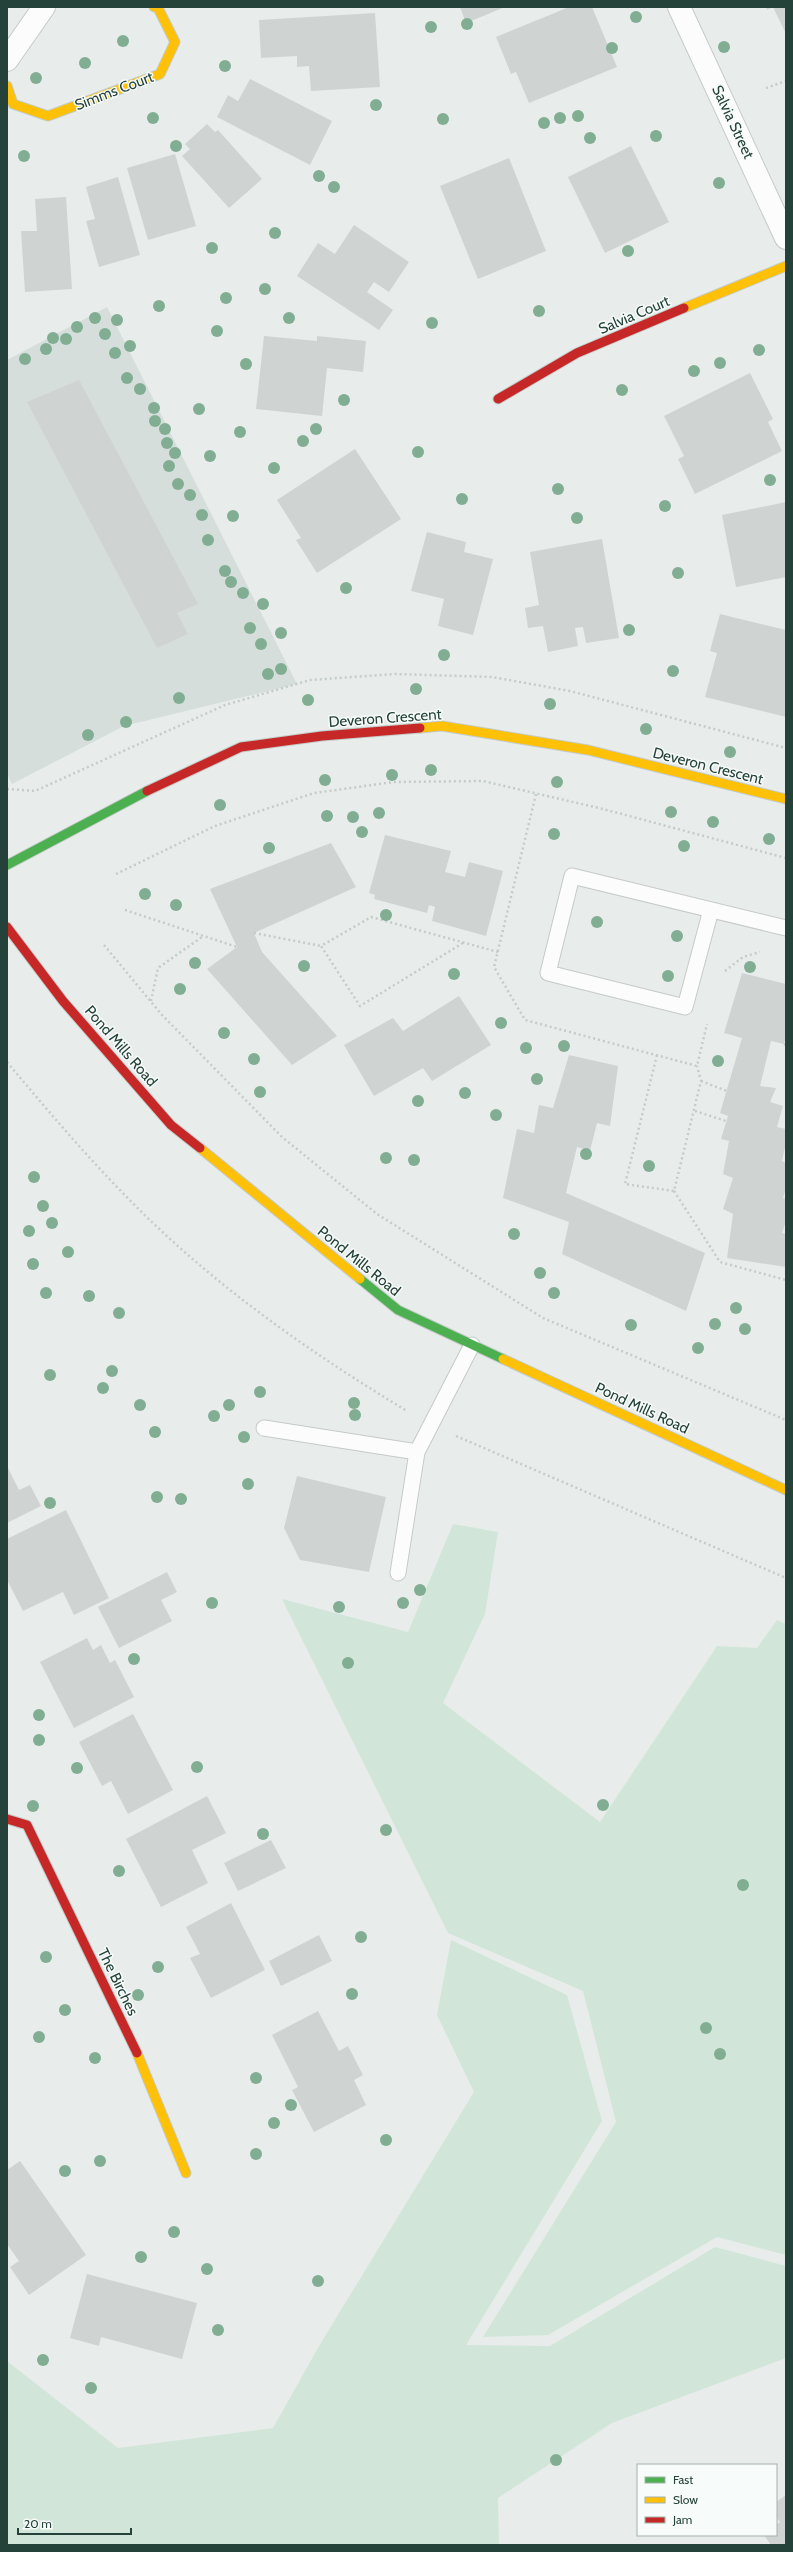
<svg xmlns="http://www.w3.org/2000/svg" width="793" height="2552" font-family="Cabin,sans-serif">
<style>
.built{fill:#d6dedb}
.green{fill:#d1e6d8}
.building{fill:#cfd4d2}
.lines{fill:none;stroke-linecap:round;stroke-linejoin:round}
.lane-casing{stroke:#c5cac8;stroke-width:17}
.street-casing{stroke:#c5cac8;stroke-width:24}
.fast-casing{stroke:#c3cbc8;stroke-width:11}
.slow-casing{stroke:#c3cbc8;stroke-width:11}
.jam-casing{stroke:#c3cbc8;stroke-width:11}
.path{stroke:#c3ccca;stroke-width:2.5;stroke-dasharray:2 3;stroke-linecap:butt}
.lane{stroke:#fcfcfc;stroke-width:15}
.street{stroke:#fcfcfc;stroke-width:22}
.fast{stroke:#4caf50;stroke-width:9}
.slow{stroke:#ffc107;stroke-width:9}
.jam{stroke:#c62828;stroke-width:9}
.tree{fill:#81ae93}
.labels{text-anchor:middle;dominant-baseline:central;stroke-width:3;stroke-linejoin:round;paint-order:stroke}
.street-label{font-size:15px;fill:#24423a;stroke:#f7fbf9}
</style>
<rect width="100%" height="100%" fill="#e8edeb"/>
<path class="built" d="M107,307l190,377 -173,42 -112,58 -5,-10v-414z"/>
<g class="green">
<path d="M453,1524l45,8 -13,82 -42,89 157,119 117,-176 40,2 20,-28 9,4v631l-69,-18 -169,98 -65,2 133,-215 -33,-131 -135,-58 -166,-334 126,33z"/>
<path d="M451,1940l116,55 35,126 -136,224 84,1 165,-99 71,19v92l-174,65 -114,75 1,47h-492v-184l111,87 155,-20 46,-82 155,-254 -37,-77z"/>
</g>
<g class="building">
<path d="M460,7h45l-39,16z"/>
<path d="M569,7h23l25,60 -88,36 -13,-31 -5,2 -15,-37z"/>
<path d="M766,7h20v27l-13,-27 -6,3z"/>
<path d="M375,13l5,74 -69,4 -2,-25 -12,1v-11l-36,2 -2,-38z"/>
<path d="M250,79l82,42 -22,44 -93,-48 11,-22 10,6z"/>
<path d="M207,124l8,8 3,-2 44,49 -33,29 -47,-52 8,-7 -5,-5z"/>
<path d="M631,146l38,76 -64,31 -37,-76z"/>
<path d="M175,154l21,72 -48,14 -21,-72z"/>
<path d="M509,158l37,93 -68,28 -38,-93z"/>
<path d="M118,177l22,78 -41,12 -13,-46 9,-2 -9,-32z"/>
<path d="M66,197l6,92 -47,3 -4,-61h16l-2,-32z"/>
<path d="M354,225l55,37 -20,30 -15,-10 -7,10 26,18 -14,20 -82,-54 21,-33 17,11z"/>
<path d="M264,336l53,5v-5l49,5 -3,31 -36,-4 -5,48 -66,-7z"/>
<path d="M750,373l23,46 -5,3 14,29 -87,43 -17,-35 6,-3 -20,-40z"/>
<path d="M79,380l119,224 -21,9 11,21 -31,14 -130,-246z"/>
<path d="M355,449l46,70 -84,54 -21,-33 5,-2 -24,-38z"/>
<path d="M786,502v75l-50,10 -14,-72z"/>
<path d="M427,532l39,10 -2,10 29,7 -20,76 -35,-9 6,-27 -33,-8z"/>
<path d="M602,539l17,99 -33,5 -3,-16 -8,1 3,18 -30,6 -5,-26 -15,2 -3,-20 14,-3 -9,-53z"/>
<path d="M720,614l66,16v87l-81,-20 12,-44 -7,-2z"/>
<path d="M385,835l66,16 -6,21 20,5 4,-15 34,9 -17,65 -54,-15 3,-14 -6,-2 -2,8 -53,-14 1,-4 -6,-2z"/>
<path d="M331,843l25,44 -102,46 8,19 75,84 -45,29 -85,-96 30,-22 -27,-58z"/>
<path d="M742,973l44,11v51l-2,9 -13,-3 -11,45 16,2 -6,14 13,4 -6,21 9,2v14l-4,18 4,2v25l-3,10 3,1v22l-4,12 4,1v33l-59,-9 6,-44 -10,-5 10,-31 -10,-4 6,-33 -8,-2 7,-23 -8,-3 22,-75 -18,-5z"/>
<path d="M459,996l32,49 -59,36 -9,-13 -49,28 -30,-51 49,-27 10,13z"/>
<path d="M569,1055l49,11 -8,60 -13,-3 -7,28 -13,-4 -11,46 139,60 -19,58 -124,-57 7,-32 -66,-24 14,-69 17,4 5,-28 14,3z"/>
<path d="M7,1466l12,24 11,-5 11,21 -34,17z"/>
<path d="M297,1476l89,21 -17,75 -69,-12 -16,-32z"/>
<path d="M66,1510l43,88 -35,17 -11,-23 -40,19 -16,-31v-41z"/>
<path d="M167,1572l10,20 -16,8 11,21 -53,27 -21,-41z"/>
<path d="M87,1638l6,12 8,-5 9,18 5,-3 19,37 -60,31 -34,-66z"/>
<path d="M133,1714l40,76 -45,24 -17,-33 -9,5 -23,-44z"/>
<path d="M207,1796l19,37 -34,17 16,33 -47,24 -35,-68z"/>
<path d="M271,1840l15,28 -48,23 -14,-28z"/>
<path d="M231,1903l34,67 -54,28 -21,-40 10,-4 -14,-27z"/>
<path d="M319,1935l13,26 -51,25 -12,-25z"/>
<path d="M318,2011l21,40 9,-5 15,29 -9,5 12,25 -52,27 -22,-42 6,-3 -26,-52z"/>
<path d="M20,2161l66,94 -57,40 -19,-28 9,-6 -12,-17v-74z"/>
<path d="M87,2274l110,29 -15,56 -81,-22 -2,9 -29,-8z"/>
<path d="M786,2495v50h-15l-7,-10h12v-10l4,-3 -4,-5v-15z"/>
</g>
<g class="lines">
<defs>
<g id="lane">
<path d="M711,910l-26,97 -137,-34 24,-97 214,52"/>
<path d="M264,1428l153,24"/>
<path d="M398,1573l19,-121 55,-107"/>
</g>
<g id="street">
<path d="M679,7l107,231"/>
<path d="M7,60l37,-53"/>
</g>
<g id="fast">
<path d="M7,865l140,-74"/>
<path d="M360,1279l38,31 105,49"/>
</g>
<g id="slow">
<path d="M7,86l6,18 35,12 112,-42 15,-32 -17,-34 -4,-1"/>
<path d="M684,308l102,-42"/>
<path d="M420,728l22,-2 146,24 198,49"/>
<path d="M200,1148l160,131"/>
<path d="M503,1359l283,131"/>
<path d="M137,2053l49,120"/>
</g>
<g id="jam">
<path d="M498,399l79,-46 107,-45"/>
<path d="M147,791l94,-44 81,-11 98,-8"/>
<path d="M7,927l56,74 108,124 29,23"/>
<path d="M7,1819l20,6 110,228"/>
</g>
</defs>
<use href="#lane" class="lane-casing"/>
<use href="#street" class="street-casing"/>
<use href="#fast" class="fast-casing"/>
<use href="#slow" class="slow-casing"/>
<use href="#jam" class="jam-casing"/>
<g class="path">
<path d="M766,88l20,-7"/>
<path d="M7,789l28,2 190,-86 85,-25 85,-6 97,3 78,14 216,57"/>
<path d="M536,794l-42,173 31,53 172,46 10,-42"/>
<path d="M116,874l99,-48 99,-33 80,-11 89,-1 120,28 183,49"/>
<path d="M125,910l112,37"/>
<path d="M254,933l67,13"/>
<path d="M463,943l-103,63 -39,-60 50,-29 127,35"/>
<path d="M104,945l58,70 120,122 95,77 166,104 243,102"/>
<path d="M725,971l18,-14 17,-5"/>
<path d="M151,1001l7,-33 44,-31"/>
<path d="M784,1044l2,1"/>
<path d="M657,1055l-32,129 49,7 27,-110 -4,-15"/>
<path d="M7,1062c51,61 103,122 162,176 72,66 155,123 238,173"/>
<path d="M701,1081l26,10"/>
<path d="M695,1111l31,10"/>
<path d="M674,1191l46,71 66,18"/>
<path d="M456,1436l330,142"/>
</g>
<use href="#lane" class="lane"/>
<use href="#street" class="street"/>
<use href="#fast" class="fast"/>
<use href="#slow" class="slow"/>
<use href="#jam" class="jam"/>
</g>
<g class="tree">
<circle cx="636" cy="17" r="6"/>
<circle cx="467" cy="24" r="6"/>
<circle cx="431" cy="27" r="6"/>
<circle cx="123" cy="41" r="6"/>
<circle cx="724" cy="47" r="6"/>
<circle cx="612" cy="48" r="6"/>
<circle cx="85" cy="63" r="6"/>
<circle cx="225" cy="66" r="6"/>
<circle cx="36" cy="78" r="6"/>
<circle cx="376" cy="105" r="6"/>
<circle cx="578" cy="116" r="6"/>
<circle cx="153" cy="118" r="6"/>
<circle cx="560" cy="118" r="6"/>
<circle cx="443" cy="119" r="6"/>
<circle cx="544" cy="123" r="6"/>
<circle cx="656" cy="136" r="6"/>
<circle cx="590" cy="138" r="6"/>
<circle cx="176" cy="146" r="6"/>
<circle cx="24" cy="156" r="6"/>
<circle cx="319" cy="176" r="6"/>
<circle cx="719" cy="183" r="6"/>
<circle cx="334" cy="187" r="6"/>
<circle cx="275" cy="233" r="6"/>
<circle cx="212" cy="248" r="6"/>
<circle cx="628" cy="251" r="6"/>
<circle cx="265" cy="289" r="6"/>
<circle cx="226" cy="298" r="6"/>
<circle cx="159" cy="306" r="6"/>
<circle cx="539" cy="311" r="6"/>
<circle cx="95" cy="318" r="6"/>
<circle cx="289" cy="318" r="6"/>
<circle cx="117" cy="320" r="6"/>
<circle cx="432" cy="323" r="6"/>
<circle cx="77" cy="327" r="6"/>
<circle cx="217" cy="331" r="6"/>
<circle cx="105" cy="334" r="6"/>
<circle cx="53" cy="338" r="6"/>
<circle cx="66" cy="339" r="6"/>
<circle cx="130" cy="346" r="6"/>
<circle cx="46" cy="349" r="6"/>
<circle cx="759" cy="350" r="6"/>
<circle cx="115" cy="353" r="6"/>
<circle cx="25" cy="359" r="6"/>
<circle cx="720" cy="363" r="6"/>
<circle cx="246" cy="364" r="6"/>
<circle cx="694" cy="371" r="6"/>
<circle cx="127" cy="378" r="6"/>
<circle cx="140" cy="389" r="6"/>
<circle cx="622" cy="390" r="6"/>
<circle cx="344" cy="400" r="6"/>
<circle cx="154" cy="408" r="6"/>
<circle cx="199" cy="409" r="6"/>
<circle cx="155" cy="421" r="6"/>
<circle cx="165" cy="429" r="6"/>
<circle cx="316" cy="429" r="6"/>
<circle cx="240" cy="432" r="6"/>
<circle cx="303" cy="441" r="6"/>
<circle cx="167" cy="443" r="6"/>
<circle cx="418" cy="452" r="6"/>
<circle cx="175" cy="453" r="6"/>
<circle cx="210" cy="456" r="6"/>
<circle cx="169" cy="466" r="6"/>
<circle cx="274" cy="468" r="6"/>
<circle cx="770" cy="480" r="6"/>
<circle cx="178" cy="484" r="6"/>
<circle cx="558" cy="489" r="6"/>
<circle cx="190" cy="495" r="6"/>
<circle cx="462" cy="499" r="6"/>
<circle cx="665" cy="506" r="6"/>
<circle cx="202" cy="515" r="6"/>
<circle cx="233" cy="516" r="6"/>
<circle cx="577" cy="518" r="6"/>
<circle cx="208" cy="540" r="6"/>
<circle cx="225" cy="571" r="6"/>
<circle cx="678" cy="573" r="6"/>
<circle cx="231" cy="582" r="6"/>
<circle cx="346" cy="588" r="6"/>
<circle cx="243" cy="593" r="6"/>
<circle cx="263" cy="604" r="6"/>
<circle cx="250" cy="628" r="6"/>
<circle cx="629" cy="630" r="6"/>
<circle cx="281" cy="633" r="6"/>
<circle cx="261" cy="644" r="6"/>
<circle cx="444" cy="655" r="6"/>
<circle cx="281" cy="669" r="6"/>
<circle cx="673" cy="671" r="6"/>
<circle cx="268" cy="674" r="6"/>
<circle cx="416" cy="689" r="6"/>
<circle cx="179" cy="698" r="6"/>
<circle cx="308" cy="700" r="6"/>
<circle cx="550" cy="704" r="6"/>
<circle cx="126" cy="722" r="6"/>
<circle cx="646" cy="729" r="6"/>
<circle cx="88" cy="735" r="6"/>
<circle cx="730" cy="752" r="6"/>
<circle cx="431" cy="770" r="6"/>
<circle cx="392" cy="775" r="6"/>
<circle cx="325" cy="780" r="6"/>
<circle cx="557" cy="782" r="6"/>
<circle cx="220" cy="805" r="6"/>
<circle cx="671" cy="812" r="6"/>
<circle cx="379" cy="813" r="6"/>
<circle cx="327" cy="816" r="6"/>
<circle cx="353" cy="817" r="6"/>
<circle cx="713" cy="822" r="6"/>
<circle cx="362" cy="832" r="6"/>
<circle cx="554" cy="834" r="6"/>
<circle cx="769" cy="839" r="6"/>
<circle cx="684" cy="846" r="6"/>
<circle cx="269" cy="848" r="6"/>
<circle cx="145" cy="894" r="6"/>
<circle cx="176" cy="905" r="6"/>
<circle cx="386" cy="915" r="6"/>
<circle cx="597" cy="922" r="6"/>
<circle cx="677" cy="936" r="6"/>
<circle cx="195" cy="963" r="6"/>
<circle cx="304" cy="966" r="6"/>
<circle cx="750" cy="967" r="6"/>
<circle cx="454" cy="974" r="6"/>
<circle cx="668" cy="976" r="6"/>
<circle cx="180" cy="989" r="6"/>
<circle cx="501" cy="1023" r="6"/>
<circle cx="224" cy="1033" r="6"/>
<circle cx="564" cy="1046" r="6"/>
<circle cx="526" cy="1048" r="6"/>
<circle cx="254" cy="1059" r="6"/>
<circle cx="718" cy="1061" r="6"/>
<circle cx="537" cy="1079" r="6"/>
<circle cx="260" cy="1092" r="6"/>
<circle cx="465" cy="1093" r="6"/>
<circle cx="418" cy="1101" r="6"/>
<circle cx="496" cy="1115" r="6"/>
<circle cx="586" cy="1154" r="6"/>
<circle cx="386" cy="1158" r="6"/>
<circle cx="414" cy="1160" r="6"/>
<circle cx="649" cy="1166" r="6"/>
<circle cx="34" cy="1177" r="6"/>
<circle cx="43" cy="1206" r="6"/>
<circle cx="52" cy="1223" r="6"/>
<circle cx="29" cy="1231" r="6"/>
<circle cx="514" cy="1234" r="6"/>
<circle cx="68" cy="1252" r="6"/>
<circle cx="33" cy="1264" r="6"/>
<circle cx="540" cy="1273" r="6"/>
<circle cx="46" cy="1293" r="6"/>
<circle cx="554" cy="1293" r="6"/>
<circle cx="89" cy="1296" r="6"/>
<circle cx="736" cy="1308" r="6"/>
<circle cx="119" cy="1313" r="6"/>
<circle cx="715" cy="1324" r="6"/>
<circle cx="631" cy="1325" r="6"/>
<circle cx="745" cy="1329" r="6"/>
<circle cx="698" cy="1348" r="6"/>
<circle cx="112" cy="1371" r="6"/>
<circle cx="50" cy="1375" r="6"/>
<circle cx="103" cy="1388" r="6"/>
<circle cx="260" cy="1392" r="6"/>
<circle cx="354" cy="1403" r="6"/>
<circle cx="140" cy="1405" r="6"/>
<circle cx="229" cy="1405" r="6"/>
<circle cx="355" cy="1415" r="6"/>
<circle cx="214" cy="1416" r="6"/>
<circle cx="155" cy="1432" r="6"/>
<circle cx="244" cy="1437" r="6"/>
<circle cx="248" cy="1484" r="6"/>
<circle cx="157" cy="1497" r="6"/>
<circle cx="181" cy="1499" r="6"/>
<circle cx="50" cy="1503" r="6"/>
<circle cx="420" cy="1590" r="6"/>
<circle cx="212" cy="1603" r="6"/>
<circle cx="403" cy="1603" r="6"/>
<circle cx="339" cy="1607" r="6"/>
<circle cx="134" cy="1659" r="6"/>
<circle cx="348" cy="1663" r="6"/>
<circle cx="39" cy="1715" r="6"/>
<circle cx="39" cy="1740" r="6"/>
<circle cx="197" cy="1767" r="6"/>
<circle cx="77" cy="1768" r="6"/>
<circle cx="603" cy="1805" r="6"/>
<circle cx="33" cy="1806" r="6"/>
<circle cx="386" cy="1830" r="6"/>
<circle cx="263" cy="1834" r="6"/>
<circle cx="119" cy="1871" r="6"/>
<circle cx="743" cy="1885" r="6"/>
<circle cx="361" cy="1937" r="6"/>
<circle cx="46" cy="1957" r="6"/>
<circle cx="158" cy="1967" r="6"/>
<circle cx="352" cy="1994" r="6"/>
<circle cx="138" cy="1995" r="6"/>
<circle cx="65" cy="2010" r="6"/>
<circle cx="706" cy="2028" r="6"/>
<circle cx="39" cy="2037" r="6"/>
<circle cx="720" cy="2054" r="6"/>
<circle cx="95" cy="2058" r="6"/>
<circle cx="256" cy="2078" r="6"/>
<circle cx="291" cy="2105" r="6"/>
<circle cx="274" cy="2123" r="6"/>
<circle cx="386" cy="2140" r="6"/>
<circle cx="256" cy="2154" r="6"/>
<circle cx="100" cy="2161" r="6"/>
<circle cx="65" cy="2171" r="6"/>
<circle cx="174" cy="2232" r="6"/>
<circle cx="141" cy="2257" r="6"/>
<circle cx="207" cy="2269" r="6"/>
<circle cx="318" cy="2281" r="6"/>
<circle cx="218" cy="2330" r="6"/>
<circle cx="43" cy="2360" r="6"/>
<circle cx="91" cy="2388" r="6"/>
<circle cx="556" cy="2460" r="6"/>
</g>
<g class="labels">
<g class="street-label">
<text transform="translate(114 91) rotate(-21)">Simms Court</text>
<text transform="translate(733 122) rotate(65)">Salvia Street</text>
<text transform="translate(634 315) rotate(-23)">Salvia Court</text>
<text transform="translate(385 718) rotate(-4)">Deveron Crescent</text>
<text transform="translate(708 766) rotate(14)">Deveron Crescent</text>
<text transform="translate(121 1046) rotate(49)">Pond Mills Road</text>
<text transform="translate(359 1261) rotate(39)">Pond Mills Road</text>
<text transform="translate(642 1408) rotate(25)">Pond Mills Road</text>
<text transform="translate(118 1982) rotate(64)">The Birches</text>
</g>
</g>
<rect width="793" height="2552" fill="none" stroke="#24423a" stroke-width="16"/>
<rect x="637" y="2464" width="140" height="72" fill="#f7fbf9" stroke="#a3b1ad"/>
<rect x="645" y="2477" width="20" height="6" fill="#4caf50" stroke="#a3b1ad"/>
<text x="673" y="2484" font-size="12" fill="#24423a">Fast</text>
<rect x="645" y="2497" width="20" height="6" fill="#ffc107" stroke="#a3b1ad"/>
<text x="673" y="2504" font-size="12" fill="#24423a">Slow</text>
<rect x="645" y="2517" width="20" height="6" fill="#c62828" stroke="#a3b1ad"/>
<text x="673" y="2524" font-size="12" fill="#24423a">Jam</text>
<path d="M18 2528v6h113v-6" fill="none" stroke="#24423a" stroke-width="2"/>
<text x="24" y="2528" font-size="12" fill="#24423a" stroke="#f7fbf9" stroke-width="3" paint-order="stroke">20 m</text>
</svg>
